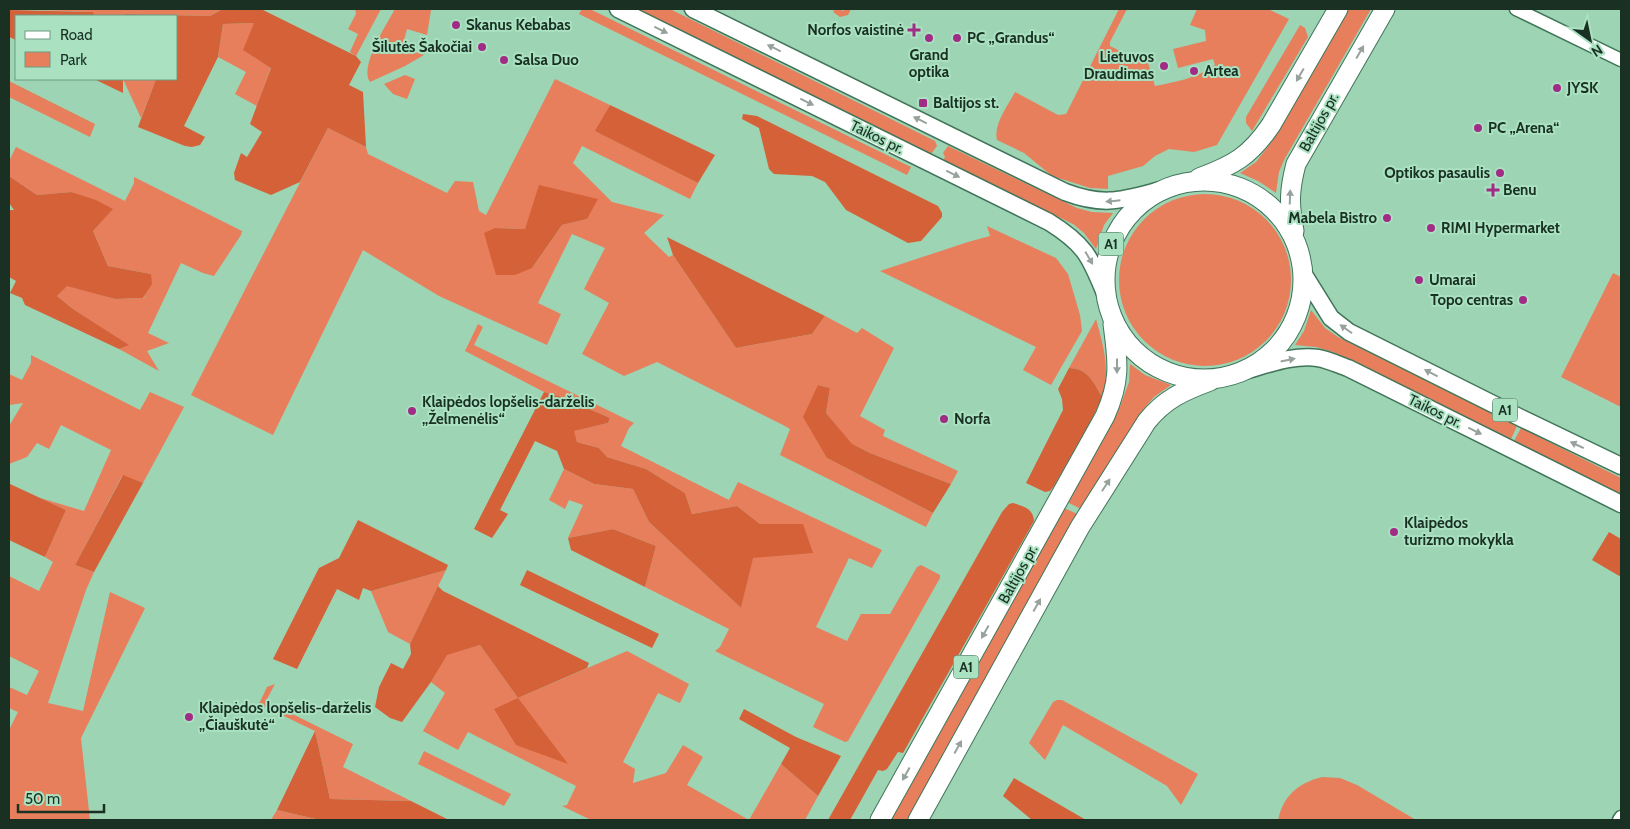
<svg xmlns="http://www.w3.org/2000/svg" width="1630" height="829" font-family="Cabin,sans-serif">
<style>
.green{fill:#e77f5c;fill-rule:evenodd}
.forest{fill:#d56139}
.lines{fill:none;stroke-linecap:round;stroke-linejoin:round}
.minor-casing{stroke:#407559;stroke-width:15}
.major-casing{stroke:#407559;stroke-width:19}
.highway-casing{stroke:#407559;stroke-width:21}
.minor{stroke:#fff;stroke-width:12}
.major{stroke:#fff;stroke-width:16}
.highway{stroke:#fff;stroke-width:19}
.oneway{fill:#98a29c}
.poi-dot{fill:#a12c85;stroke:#a9e1c1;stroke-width:2}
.labels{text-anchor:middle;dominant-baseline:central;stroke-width:4;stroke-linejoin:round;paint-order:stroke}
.shield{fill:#a9e1c1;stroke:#446552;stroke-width:1}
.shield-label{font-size:14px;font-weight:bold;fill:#193023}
.poi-label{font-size:15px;font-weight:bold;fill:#193023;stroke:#a9e1c1;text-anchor:start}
.street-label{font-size:15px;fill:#193023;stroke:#a9e1c1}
</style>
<rect width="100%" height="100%" fill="#9cd4b4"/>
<g class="green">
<path d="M9,9h214l-13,7 -85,-2v2h-30l-2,-4z"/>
<path d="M355,9h26l-25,47 -6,-4 8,-18 -10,-5 8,-15z"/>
<path d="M395,9h35l1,1 -4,25 -20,-6 -5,19 22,7 -19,11 -35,16c-11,-16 17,-58 25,-73z"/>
<path d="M582,9h8l321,158 -4,8 -328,-161z"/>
<path d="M638,9h32l265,132 2,5 -6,8z"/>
<path d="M835,9h4l4,2 2,-2h6l-3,6 -8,2 -7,-5z"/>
<path d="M1119,9h8l-17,33v4l28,14 8,-4 9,30c21,-4 42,-8 60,-21l-2,-6 -35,9 -5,-19 33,-8 -1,-11 -15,-5 7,-16h71l21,10 -72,126 -23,7 -25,-3 -14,7 -12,10 -35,10v13l-18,-1 -38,-12 -28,-23 -27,-13c-4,-16 11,-34 18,-48l43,23 8,-1z"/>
<path d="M1348,9h23l-87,151 -5,12 -3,21 -18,-12 -18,-8 16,-11 17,-22z"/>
<path d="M254,23l17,44 -14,39 -22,-12 11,-22 -28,-15 5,-33z"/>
<path d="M1300,25l5,3 3,9 -56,94 -6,-8v-6z"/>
<path d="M405,75l10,4 -8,20 -14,-5 -9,-10z"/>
<path d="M123,79h33l-15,39z"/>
<path d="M555,79l55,26 -14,26 102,52 -8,16 -108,-53 -9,17 39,39 52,13 -20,18 25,24 4,-2 63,93 76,-14 13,-18 32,17 5,-5 32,20 -34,68 25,14 -2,6 75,35 -7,13 -81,-31 -19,-9 -25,-31 4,-25 -12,-3 9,73 106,55 -7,14 -146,-72 10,-26 -7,-4 -126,-63 -33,14 -42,-22 27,-51 -25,-14 21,-41 -33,-14 -34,69 23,11 -14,31 -108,-49 -76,-46 -90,185 -82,-40 137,-267 38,19 2,7 79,39 8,-12 18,1 6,29 7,4zM529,219h58l-25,6 -30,43 -37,-40 30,1z"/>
<path d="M9,81l86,43 -5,13 -81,-40z"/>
<path d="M948,146l129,62 15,4 21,1 -9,12 -8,24 -12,-16 -11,-9 -130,-63 2,-4 -2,-4z"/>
<path d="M16,147l109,54 9,-18v-6l108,54 -1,4 -27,41 -11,-3 -22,-10 -33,70 21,10 -22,8 12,20 -40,-22 9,-4 -55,-36 -16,-13 10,-11 48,14 29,-1 7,-24 -43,-8 -15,-35 19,-22 -41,-17 -34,3 -28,-19v-15z"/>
<circle cx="1205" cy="280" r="86"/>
<path d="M987,226l69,32 12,16 12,41 2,16 -31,54 -28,-15 13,-23 -156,-76 88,-29 22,-6z"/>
<path d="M1613,273l8,4v130l-60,-30z"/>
<path d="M1311,310l14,18 13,9 179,89 -6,13 -178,-87 -17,-5 -21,-2 9,-14z"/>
<path d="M1096,319c7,26 15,51 6,78 -8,-14 -14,-29 -33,-29z"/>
<path d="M478,324l5,3 -9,18 160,78 -5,5 -8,18 108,54 9,-18 144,68 -10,18 -23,-10 -33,69 31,14 14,-27h29l27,-47 4,-2 19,10v3l-92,163 -3,1 -32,-15 11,-23 -109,-53 5,-4 9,-18 -84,-42 11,-41 -43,-17 -45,9 15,-33 -14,-5 -4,9 -16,-9 15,-31 30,15 39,5 16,33 92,86 11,-50 51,-34h-43l-23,-18 -45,8 -7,-21 -39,-24 -39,-12 -8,-9 -22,-6 -4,-11 35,-8 2,-5 -48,-21 -18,-5 -79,-41z"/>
<path d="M31,355l109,55 10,-18 34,15 -41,76 -21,-7 -47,89 19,7 -8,18 -38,113 35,8 27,-119 35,16 -64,130 9,82h-81v-90l9,-18 -9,-4v-21l18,8 12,-24 -30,-15v-80l30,15 14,-29 -8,-5 21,-47 -26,-12 44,13 27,-61 -50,-25 -12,24 -12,-6 -10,14 -18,7v-38l14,-23 -14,2v-31l13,6 9,-17z"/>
<path d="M1130,364l15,11 26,10 -17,12 -14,16 -55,98 -18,-9 51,-90 11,-30z"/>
<path d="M1521,428l100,50v16l-107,-53z"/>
<path d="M1064,508l18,8 -171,304h-22z"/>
<path d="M446,570l-36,74 -22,-12 -17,-41z"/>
<path d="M480,645l38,53 109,-47 62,33 -9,19 -22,-10 -35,69 12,7 -2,14 33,-10 17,-28 20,12 -16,28 62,35 32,-56 37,32 -13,24h-214l-29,-14 5,-1 9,-19 -108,-54 -10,18 -35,-19 22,-38 -14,-11 16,-28z"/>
<path d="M275,684l-9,17 87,43 -10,23 68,34 -81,-2 -15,-68 -56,-27 8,-17z"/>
<path d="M1057,700h5l136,74 -17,31 -14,-19 -104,-61 -18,35 -16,-17 24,-41z"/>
<path d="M424,751l87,43 -7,12 -86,-42z"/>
<path d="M1322,777l18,1 17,7 59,35h-138c5,-24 20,-37 44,-43z"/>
<path d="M277,810l43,10h-49z"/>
</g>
<g class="forest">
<path d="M223,9h38l95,47 5,6 -12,23 14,7 3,55 -38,-19 -28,54 -29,13 -36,-15 -1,-7 7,-20 6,4 15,-25 -12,-8 21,-56 -28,-18 11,-27 -31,1 -5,33 -34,69 21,11 -5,8 -8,2 -7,-1 -47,-19 18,-48h20v-63h-51v-2l85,2z"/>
<path d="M9,10l84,2 2,4h-79v24l-7,-3z"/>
<path d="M94,79h29v14z"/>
<path d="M610,105l105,50 -17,28 -103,-52z"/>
<path d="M743,114l14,2 181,90 4,7v4l-21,24 -13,2 -62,-33 -21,-28 -13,-6 -38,-2 -5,-5 -10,-41 -17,-9z"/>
<path d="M9,176l28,19 34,-3 25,8 17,9 -20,22 15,35 43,8 1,10 -9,14 -28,1 -48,-13 -10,10 16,13 56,36 -10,4 -94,-44 -3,-7 -12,-5 6,-12 -7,-4v-67h5l-5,-7z"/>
<path d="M539,185l59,14 -11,20 -25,6 -30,43 -17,7h-19l-12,-42 11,-5 30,1z"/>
<path d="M667,237l158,79 -13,18 -76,14 -63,-93z"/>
<path d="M1069,368c19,0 25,15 33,29l-9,20 -39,69 -4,5 -5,1 -19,-9 37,-73 -1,-11 -4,-10z"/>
<path d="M818,385l12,3 -4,25 26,31 18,9 81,31 -18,29 -106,-55 -24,-41z"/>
<path d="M544,392l18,5 48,21 -2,5 -34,8 3,11 22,6 8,9 39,12 39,24 7,21 45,-8 23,18h43l10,29 -60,5 -12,50 -92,-86 -16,-33 -39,-5 -30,-15 -7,-18 -22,-10 -35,69 8,4 -16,24 -18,-9z"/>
<path d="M123,475l20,8 -49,89 -19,-7z"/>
<path d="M10,484l56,26 -21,47 -36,-17v-52z"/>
<path d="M1013,503c10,3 20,5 21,18l-131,232 -5,-1 -11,17 -4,2 -5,-1 -28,50h-22l174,-308 7,-8z"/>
<path d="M358,520l90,45 -2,5 -75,21 -8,-3 -4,12 -22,-11 -40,80 -24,-10 46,-91 20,-10z"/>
<path d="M613,529l43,17 -11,41 -74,-37 -3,-12z"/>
<path d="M1609,532l12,7v38l-29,-17z"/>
<path d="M527,570l132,64 -7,14 -132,-63z"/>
<path d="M438,586l5,5 146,72 -2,5 -69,30 50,66 -52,-19 -22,-36 24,-11 -38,-53 -33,10 -16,27 -29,40 -12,-4 -15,-11 4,-20 12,-24 12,6 8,-15 -1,-10z"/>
<path d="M744,709l52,28 45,19 -23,40 -37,-32 9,-16 -51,-29z"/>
<path d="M315,731l15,68 81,2 38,19h-129l-43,-10z"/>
<path d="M1014,778l72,42h-54l-29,-24z"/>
</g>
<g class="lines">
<defs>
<g id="minor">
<path d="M1516,9l105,51"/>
<path d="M1619,820l2,-3"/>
</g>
<g id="major">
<path d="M618,9l431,213c37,23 41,35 57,74"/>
<path d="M693,9l372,183c40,15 57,8 96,-2"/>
<path d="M1303,273l28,45 18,14 174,87 98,47"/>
<path d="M1240,372c24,-6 53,-18 78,-14 11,2 21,7 30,10l273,136"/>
</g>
<g id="highway">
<path d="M1199,178c35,-13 51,-22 72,-53l67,-116"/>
<circle cx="1204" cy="280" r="99"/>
<path d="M1294,231c-5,-27 -5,-40 2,-67l89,-155"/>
<path d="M880,820l225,-404c16,-36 13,-54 8,-92"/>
<path d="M918,820l162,-293 67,-106c18,-22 36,-30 63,-40"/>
</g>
</defs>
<use href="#minor" class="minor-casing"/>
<use href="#major" class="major-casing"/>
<use href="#highway" class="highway-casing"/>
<use href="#minor" class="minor"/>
<use href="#major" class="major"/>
<use href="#highway" class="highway"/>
</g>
<defs><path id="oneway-solid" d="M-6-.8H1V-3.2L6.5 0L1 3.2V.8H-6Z" transform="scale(1.25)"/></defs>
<g class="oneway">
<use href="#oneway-solid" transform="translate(661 30) rotate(26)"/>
<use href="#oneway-solid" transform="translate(774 48) rotate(-154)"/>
<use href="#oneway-solid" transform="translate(1360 52) rotate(-60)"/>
<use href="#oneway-solid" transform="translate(1300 75) rotate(120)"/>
<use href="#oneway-solid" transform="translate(807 102) rotate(26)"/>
<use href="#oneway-solid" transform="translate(920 120) rotate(-154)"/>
<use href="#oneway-solid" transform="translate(953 174) rotate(26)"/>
<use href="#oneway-solid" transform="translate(1290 197) rotate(-88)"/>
<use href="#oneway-solid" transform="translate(1113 201) rotate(174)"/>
<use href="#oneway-solid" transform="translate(1089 258) rotate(60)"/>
<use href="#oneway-solid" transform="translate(1346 329) rotate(-145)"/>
<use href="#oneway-solid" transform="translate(1288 360) rotate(-12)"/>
<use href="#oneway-solid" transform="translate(1117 366) rotate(90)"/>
<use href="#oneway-solid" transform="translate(1431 373) rotate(-153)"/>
<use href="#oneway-solid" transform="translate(1475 431) rotate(26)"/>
<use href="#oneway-solid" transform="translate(1577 445) rotate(-155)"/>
<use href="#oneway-solid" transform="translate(1106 485) rotate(-57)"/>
<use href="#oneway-solid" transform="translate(1037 605) rotate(-61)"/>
<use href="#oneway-solid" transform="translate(985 632) rotate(119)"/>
<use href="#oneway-solid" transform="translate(958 747) rotate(-61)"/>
<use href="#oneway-solid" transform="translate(906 774) rotate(119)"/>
</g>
<g class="poi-dot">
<circle cx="456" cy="25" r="5"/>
<path d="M911.5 22.5h5v5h5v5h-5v5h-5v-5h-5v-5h5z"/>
<circle cx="929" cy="38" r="5"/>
<circle cx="957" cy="38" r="5"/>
<circle cx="482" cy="47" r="5"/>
<circle cx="504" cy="60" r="5"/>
<circle cx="1164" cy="66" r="5"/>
<circle cx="1194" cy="71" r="5"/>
<circle cx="1557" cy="88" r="5"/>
<rect x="918" y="98" width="10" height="10" rx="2.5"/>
<circle cx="1478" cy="128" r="5"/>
<circle cx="1500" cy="173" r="5"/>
<path d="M1490.5 182.5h5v5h5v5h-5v5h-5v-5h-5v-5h5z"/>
<circle cx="1387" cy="218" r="5"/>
<circle cx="1431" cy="228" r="5"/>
<circle cx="1419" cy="280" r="5"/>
<circle cx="1523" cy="300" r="5"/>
<circle cx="412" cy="411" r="5"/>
<circle cx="944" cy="419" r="5"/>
<circle cx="1394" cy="532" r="5"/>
<circle cx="189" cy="717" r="5"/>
</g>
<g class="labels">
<g class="shield">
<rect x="1098.5" y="232.5" width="25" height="23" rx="4"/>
<rect x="1492.5" y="398.5" width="25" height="23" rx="4"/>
<rect x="953.5" y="655.5" width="25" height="23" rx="4"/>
</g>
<g class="shield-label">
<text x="1111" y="244">A1</text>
<text x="1505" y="410">A1</text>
<text x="966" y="667">A1</text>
</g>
<g class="poi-label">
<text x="466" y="25">Skanus Kebabas</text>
<text x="904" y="30" text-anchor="end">Norfos vaistinė</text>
<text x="967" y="38">PC „Grandus“</text>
<text x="472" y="47" text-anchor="end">Šilutės Šakočiai</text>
<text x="929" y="55" text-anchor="middle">Grand<tspan x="929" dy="17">optika</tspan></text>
<text x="1154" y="57" text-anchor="end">Lietuvos<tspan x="1154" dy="17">Draudimas</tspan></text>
<text x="514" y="60">Salsa Duo</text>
<text x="1204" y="71">Artea</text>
<text x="1567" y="88">JYSK</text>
<text x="933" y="103">Baltijos st.</text>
<text x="1488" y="128">PC „Arena“</text>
<text x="1490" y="173" text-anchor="end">Optikos pasaulis</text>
<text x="1503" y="190">Benu</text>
<text x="1377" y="218" text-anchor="end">Mabela Bistro</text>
<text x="1441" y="228">RIMI Hypermarket</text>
<text x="1429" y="280">Umarai</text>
<text x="1513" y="300" text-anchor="end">Topo centras</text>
<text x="422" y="402">Klaipėdos lopšelis-darželis<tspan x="422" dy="17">„Želmenėlis“</tspan></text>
<text x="954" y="419">Norfa</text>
<text x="1404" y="523">Klaipėdos<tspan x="1404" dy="17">turizmo mokykla</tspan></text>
<text x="199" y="708">Klaipėdos lopšelis-darželis<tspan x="199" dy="17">„Čiauškutė“</tspan></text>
</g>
<g class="street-label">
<text transform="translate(1319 122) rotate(-61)">Baltijos pr.</text>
<text transform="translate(877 137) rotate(26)">Taikos pr.</text>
<text transform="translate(1435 411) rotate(26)">Taikos pr.</text>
<text transform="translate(1018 574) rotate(-61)">Baltijos pr.</text>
</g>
</g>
<rect width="1630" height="829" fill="none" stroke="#193023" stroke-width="20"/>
<rect x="15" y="15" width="162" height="65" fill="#a9e1c1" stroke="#6f9a82"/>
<rect x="25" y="31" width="25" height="8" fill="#ffffff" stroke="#6f9a82"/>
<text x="60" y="40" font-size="15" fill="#193023">Road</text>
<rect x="25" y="52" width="25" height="15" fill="#e77f5c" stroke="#6f9a82"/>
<text x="60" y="65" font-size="15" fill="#193023">Park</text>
<g transform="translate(1590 40) rotate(147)" stroke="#a9e1c1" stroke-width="4" paint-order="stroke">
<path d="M0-4L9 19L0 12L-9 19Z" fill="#193023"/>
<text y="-8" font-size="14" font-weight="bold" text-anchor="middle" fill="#193023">N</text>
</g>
<path d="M18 804v8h86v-8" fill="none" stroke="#193023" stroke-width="2.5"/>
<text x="25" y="804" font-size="15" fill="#193023" stroke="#a9e1c1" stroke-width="4" paint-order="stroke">50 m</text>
</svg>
